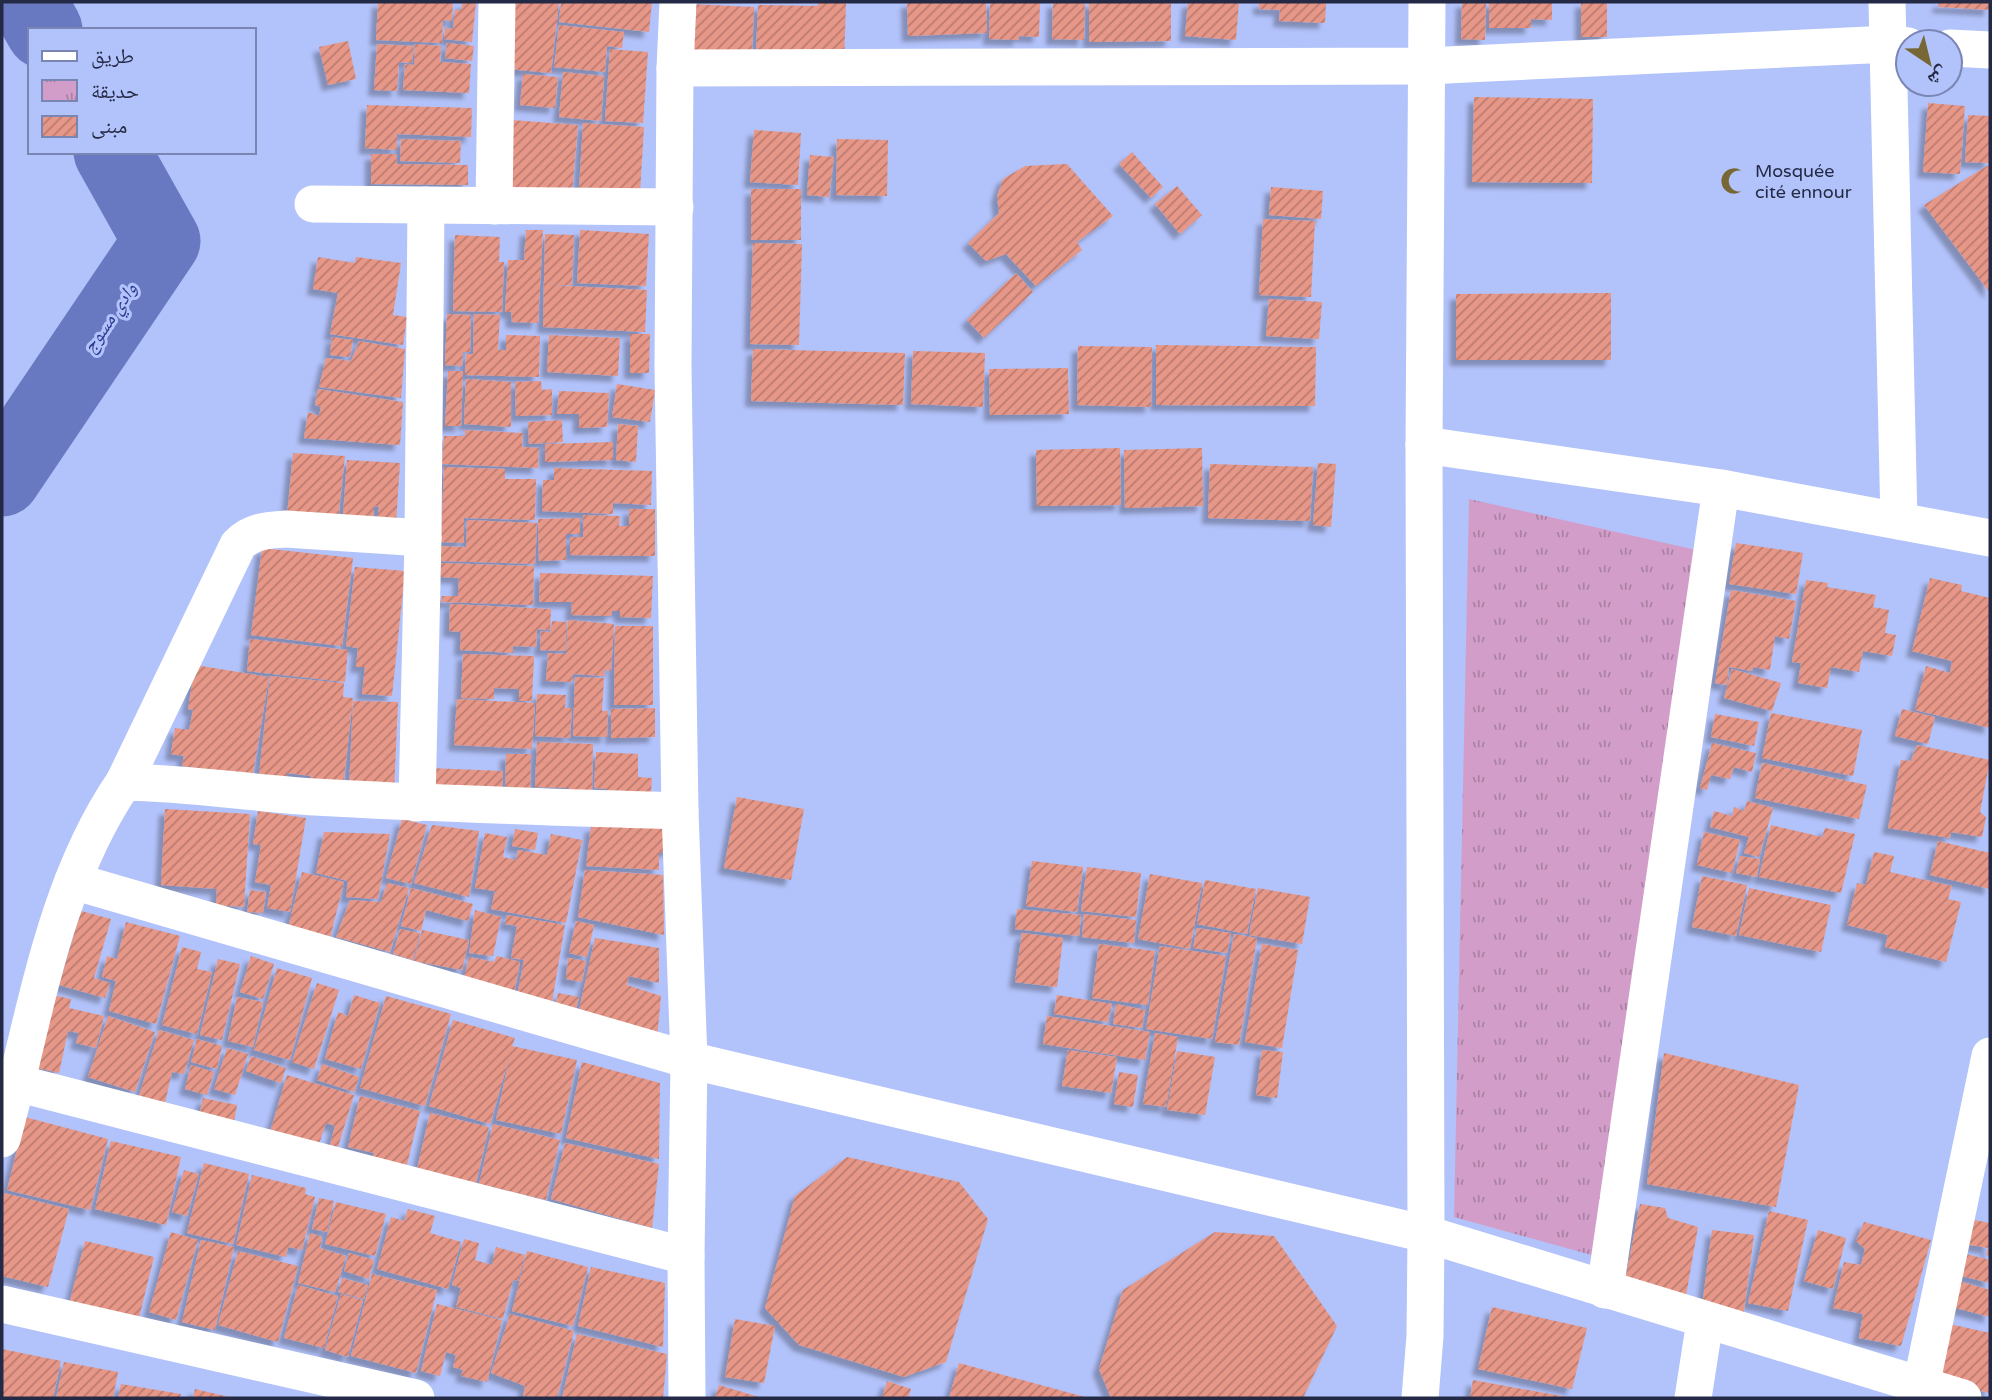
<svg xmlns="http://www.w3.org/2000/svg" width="1992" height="1400" font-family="'Varela Round','Noto Naskh Arabic',sans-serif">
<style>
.park{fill:url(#park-tufts)}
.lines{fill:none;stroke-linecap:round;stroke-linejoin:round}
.river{stroke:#6879c1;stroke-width:77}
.building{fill:url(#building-hatch);filter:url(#shadow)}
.street{stroke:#fff;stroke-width:37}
.labels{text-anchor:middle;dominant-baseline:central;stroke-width:6;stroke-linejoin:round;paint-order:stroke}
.poi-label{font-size:18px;fill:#242a45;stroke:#b2c2fa;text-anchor:start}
.water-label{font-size:19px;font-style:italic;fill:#2c378d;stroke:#b2c2fa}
</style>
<defs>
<pattern id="park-tufts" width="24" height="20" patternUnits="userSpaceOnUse" patternTransform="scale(1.75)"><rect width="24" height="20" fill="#d29ec9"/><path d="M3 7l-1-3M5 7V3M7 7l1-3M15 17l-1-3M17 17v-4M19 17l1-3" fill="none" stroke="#aa81a5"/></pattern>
<pattern id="building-hatch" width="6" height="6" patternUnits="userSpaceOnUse" patternTransform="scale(1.75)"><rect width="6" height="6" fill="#e79787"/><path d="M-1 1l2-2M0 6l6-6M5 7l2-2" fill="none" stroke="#bb7b70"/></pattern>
<filter id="shadow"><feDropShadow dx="-6" dy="6" stdDeviation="2" flood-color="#0004"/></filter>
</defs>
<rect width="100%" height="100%" fill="#b2c2fa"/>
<path class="park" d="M1469,499l232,52 -106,705 -141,-39z"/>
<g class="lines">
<g class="river">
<path d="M28,2l16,28"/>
<path d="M2,478l160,-237 -50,-89"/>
</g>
</g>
<g class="building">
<path d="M378,2h75l-1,19 -9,-1 -1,23 -66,-3z"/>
<path d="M514,2h45l-8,71 -44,-4z"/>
<path d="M561,2h91l-3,30 -90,-10z"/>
<path d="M818,2h28l-2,63 -88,-12 2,-48 60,1z"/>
<path d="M907,2h79l1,31 -79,3z"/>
<path d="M990,2h50l-1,35 -20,-1v4l-30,-1z"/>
<path d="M1053,2h32l-1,38 -32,-1z"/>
<path d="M1089,2h82v39l-82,1z"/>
<path d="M1188,2h51l-3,38 -51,-4z"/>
<path d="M1259,2h67l-1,21 -46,-2 1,-11 -21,-1z"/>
<path d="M1462,2h24l-1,38 -24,-1z"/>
<path d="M1489,2h63v18l-21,-1v9h-42z"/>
<rect x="1581" y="2" width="26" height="35"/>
<path d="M1939,2h51v8l-52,-3z"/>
<path d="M462,3h14l-4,39 -28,-3 1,-11 8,1 2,-19h6z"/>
<path d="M691,4l63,3 -2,47 -63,-3z"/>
<path d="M559,25l65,7 -2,16 -15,-2 -2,26 -51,-5z"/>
<path d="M348,41l8,38 -28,6 -9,-38z"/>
<path d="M447,43l27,3 -2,15 -27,-3z"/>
<path d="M377,44l37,2 -2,17 -13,-1 -2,29 -23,-1z"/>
<path d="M415,44l26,2 -1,16 31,2 -2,29 -66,-3 2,-26 9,1z"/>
<path d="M610,49l38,3 -5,71 -38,-2z"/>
<path d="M563,72l41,4 -3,45 -42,-4z"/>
<path d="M523,74l35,3 -3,31 -35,-3z"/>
<path d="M1474,97l119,2 -1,84 -120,-1z"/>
<path d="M1928,103l37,3 -5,68 -37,-2z"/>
<path d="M367,105l105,3 -1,29 -74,-3v16l-32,-2z"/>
<path d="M1968,115l22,1v47l-25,-1z"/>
<path d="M512,120l66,5 -6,68 -66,-5z"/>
<path d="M583,123l61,4 -4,66 -61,-3z"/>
<path d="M754,130l47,3 -3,52 -48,-3z"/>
<path d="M401,139l60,2 -1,22 -60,-2z"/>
<path d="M837,139l51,1 -1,56 -51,-1z"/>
<path d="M1132,152l31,35 -12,11 -32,-34z"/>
<path d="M371,154h25l1,10 71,1v20l-97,-1z"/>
<path d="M810,155l24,2 -5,40 -22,-2z"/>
<path d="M1067,164l46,52 -36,26 5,8 -46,36 -30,-32 -20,7 -18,-18 31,-30 -2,-17 6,-17 22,-13z"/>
<path d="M1990,164v129l-66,-88z"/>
<path d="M1177,186l25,29 -22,19 -25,-30z"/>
<path d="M1271,187l52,4 -2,28 -52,-4z"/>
<rect x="751" y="189" width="50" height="51"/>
<path d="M1263,219l52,2 -4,76 -52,-2z"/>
<path d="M526,230h17l-5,93 -26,-1 -1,-10h-6l3,-52h16z"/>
<path d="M580,230l69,4 -3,52 -69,-3z"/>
<path d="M545,234l29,1 -2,50h-23l98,5 -2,42 -102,-5z"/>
<path d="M455,235l45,2 -1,25h5l-2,50 -49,-1z"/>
<path d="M753,243l49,1 -3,101 -49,-1z"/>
<path d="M318,257l37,6 1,-6 45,6 -8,52 14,2 -4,28 -73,-11 8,-41 -25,-4z"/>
<path d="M1016,273l17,19 -49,46 -17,-18z"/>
<path d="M1611,293v67h-155v-66z"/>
<path d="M1269,299l53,3 -3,37 -53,-3z"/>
<path d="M447,314l24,1 -1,37h-7l-1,14 -17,-1z"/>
<path d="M474,314l26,1 -2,35h8v-15l34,1 -1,41 -74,-2 1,-21h7z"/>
<path d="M630,334h20l-1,39h-19z"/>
<path d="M549,335l71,3 -2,38 -71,-4z"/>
<path d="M332,337l21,3 -3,17 -20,-2z"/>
<path d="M359,341l46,8 -4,49 -82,-11 7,-29 25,3z"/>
<path d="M1156,345l160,2 -1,59 -159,-1z"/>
<path d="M1078,346l74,1 -1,60 -74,-2z"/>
<path d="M753,349l152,4 -2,52 -152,-4z"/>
<path d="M913,351l72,2 -2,54 -72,-3z"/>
<path d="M1068,368l1,46 -79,1 -1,-46z"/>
<path d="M448,371h15l-2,55h-16z"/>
<path d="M466,379l45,3v45l-47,-3z"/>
<path d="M541,381l1,9 10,-1v26l-36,1 -1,-34z"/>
<path d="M617,384l38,6 -5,32 -38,-5z"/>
<path d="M318,389l85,13 -3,43 -96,-7 4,-26 11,4 2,-9 -6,-2z"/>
<path d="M559,391l50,2 -2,34 -28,1v-14h-22z"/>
<path d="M562,420l1,22 -34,2 -1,-22z"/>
<path d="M618,424l20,2 -2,36 -20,-2z"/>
<path d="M465,430l58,3 -1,14 17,1 -1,20 -96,-4 2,-28h21z"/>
<path d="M613,442v18l-68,2v-18z"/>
<path d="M1120,448l1,57 -84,1 -1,-56z"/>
<path d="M1202,448l1,58 -78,2 -1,-58z"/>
<path d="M293,453l52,3 -8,73 -51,-3z"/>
<path d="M347,460l53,3 -4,60 -19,-1 2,-15 -5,-1 -1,24 -31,-1z"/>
<path d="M1318,463l18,1 -5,63 -18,-2z"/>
<path d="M1210,464l103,3 -3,54 -102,-3z"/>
<path d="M444,467l61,2v10h31l-1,41 -71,-2v25l-23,-1z"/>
<path d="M554,468l98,3 -1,34 -38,-2v11l-71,-3 1,-31h11z"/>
<path d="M629,509h26v47l-85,-1v-18h13v-22l37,1 -1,10h10z"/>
<path d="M580,518v16h-14v26l-27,1 -1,-42z"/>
<path d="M467,520l70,3 -2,41 -95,-3v-15l26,1z"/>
<path d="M1736,543l67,10 -7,41 -67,-10z"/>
<path d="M262,548l91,10 -11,88 -91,-11z"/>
<path d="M441,563l93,3 -1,39 -92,-3 1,-6h16l1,-18 -18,-1z"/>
<path d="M355,567l50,4 -13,125 -30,-2 3,-27h-9l2,-19 -12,-2z"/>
<path d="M540,573l113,3 -2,42 -31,-1v-6h-8l-1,5 -40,-1 1,-13h-33z"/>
<path d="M1930,578l32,7 -1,6 29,7v130l-75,-18 11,-44 24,7 2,-12 -40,-10z"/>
<path d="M1806,580l22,3 -1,4 49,8 -3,12 16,3 -4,23 11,2 -4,21 -29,-5 -4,21 -28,-5 -4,21 -29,-5 3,-20 -9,-1z"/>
<path d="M1731,590l65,11 -7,38 -14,-3 -5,34 -17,-3 -1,4 -23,-4 -2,18 -12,-2z"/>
<path d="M450,604l101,5 -1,21 -13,-1 -1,18 -23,-1v7l-53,-3 1,-18 -12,-1z"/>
<path d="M568,620l46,4 -3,47 -6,-1 -1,6 -31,-2 -1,8 -26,-1 2,-28 18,1z"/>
<path d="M552,621l15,1 -2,29 -25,-1 1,-19 9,1v4z"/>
<path d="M615,626h38v79h-39z"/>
<path d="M250,639l98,11 -3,32 -98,-11z"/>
<path d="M463,654l71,2 -2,45h-13v-12l-25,-1v11l-33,-1z"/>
<path d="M195,665l74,12 -18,109 -40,-16 -29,-4 2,-10 -13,-2 4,-26 14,2 4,-20 -5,-1z"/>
<path d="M1732,669l49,14 -9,28 -48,-13z"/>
<path d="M270,676l74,7 -1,14 10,1 -10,90 -33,-4 1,-8 -24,-3 -1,13 -28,-3z"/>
<path d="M575,677l29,1 -2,33h6l-1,26 -34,-1z"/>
<path d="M537,694l29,1 -1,13h7l-2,30 -35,-2z"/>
<path d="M457,699l78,4 -3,46 -78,-4z"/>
<path d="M353,701l45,1 -4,90 -45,-3z"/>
<path d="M655,708v29l-44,1v-29z"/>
<path d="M1902,709l33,8 -7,27 -33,-8z"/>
<path d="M1771,713l91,17 -9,46 -91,-18z"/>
<path d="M1715,714l44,8 -5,24 -43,-9z"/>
<path d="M537,742l56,2 -1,48 -24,13 1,-17 -34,-1z"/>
<path d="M1712,743l44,10 -4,19 -18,-5 -4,12 -19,-4 -4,15 -7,-2z"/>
<path d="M1917,745l73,15 -10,52 6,5 -4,20 -31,-5 -1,6 -62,-10 13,-68 10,1z"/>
<path d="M596,752l42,2v23l14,1 -2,29 -44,-2 1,-16 -13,-1z"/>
<path d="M506,754h25l-1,47h-25z"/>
<path d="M1762,763l105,22 -8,34 -104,-21z"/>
<path d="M429,768l74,3 -2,34 -74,-3z"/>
<path d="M737,797l67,12 -13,71 -67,-12z"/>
<path d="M1747,801l26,7 -14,49 -15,-4 5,-16 -39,-10 4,-16 18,5 2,-9 10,4z"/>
<path d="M165,809l85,5 -6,93 -28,-2 1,-16 -56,-4z"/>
<path d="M258,811l48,7 -16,94 -23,-4 4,-23 -16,-3 6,-37 -8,-1z"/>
<path d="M402,819l25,6 -16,59 -25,-6z"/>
<path d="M432,825l47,6 -10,66 -55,-14z"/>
<path d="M1771,825l51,12 3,-9 30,6 -14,59 -82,-16z"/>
<path d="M591,826h81v23l-13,4v17l-73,-4z"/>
<path d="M515,829l23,4 -3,17 -23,-4z"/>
<path d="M324,832l66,2 -12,65 -32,-2 2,-16 -32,-8z"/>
<path d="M1704,832l36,8 -8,33 -35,-8z"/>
<path d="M485,833l22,4 -4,20 13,3 2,-10 29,5 4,-21 31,6 -16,83 -75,-14 4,-18 -20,-3z"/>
<path d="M1938,841l52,12v36l-60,-14z"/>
<path d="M1874,852l20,4 -4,16 62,14 -4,13 13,3 -15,60 -61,-15 3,-12 -41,-10 10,-42 9,2z"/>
<path d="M1740,856l20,3 -3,18 -21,-4z"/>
<path d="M1032,861l51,6 -6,45 -51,-6z"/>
<path d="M1087,867l54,6 -5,44 -55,-6z"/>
<path d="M585,870l78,5 1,60 -86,-18z"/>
<path d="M302,872l42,10 -15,60 -42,-10z"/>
<path d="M1150,874l52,9 -12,66 -52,-10z"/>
<path d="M1702,876l45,9 -11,51 -44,-9z"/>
<path d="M1205,880l51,9 -9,45 -50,-10z"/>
<path d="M387,883l22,5 -19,64 -54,-15 14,-37 31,2z"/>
<path d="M411,888l62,16 -5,17 -42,-11 -5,21 -20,-5z"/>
<path d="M1258,888l52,9 -8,47 -53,-9z"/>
<path d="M1749,888l82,17 -10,47 -82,-17z"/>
<path d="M250,890l16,2 -3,21 -16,-1z"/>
<path d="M1017,909l64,6 -2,21 -64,-7z"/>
<path d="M475,910l26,7 -8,39 -24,-3z"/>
<path d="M81,911l30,8 -17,59 16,5 -5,15 -46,-13z"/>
<path d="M1084,914l52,6 -2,23 -52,-6z"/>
<path d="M507,915l58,10 -14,83 -35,-7 8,-41 -13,-2 6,-32 -12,-2z"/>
<path d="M576,921l18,4 -7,32 -18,-4z"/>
<path d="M126,922l54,14 -24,88 -47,-13 7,-30 -14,-4 5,-21 10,3z"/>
<path d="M1197,928l34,5 -4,20 -34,-5z"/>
<path d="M400,929l20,4 -7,27 -20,-6z"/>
<path d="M422,930l47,10 -7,30 -48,-9z"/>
<path d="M1022,933l41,5 -6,49 -42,-5z"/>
<path d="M1234,934l23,4 -18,107 -24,-3z"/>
<path d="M595,938l64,10v35l-30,-7 -2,9 34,11 -4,43 -80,-20z"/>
<path d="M1099,944l56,7 -7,54 -56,-7z"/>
<path d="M1262,944l36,6 -16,98 -37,-6z"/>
<path d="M1160,946l66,10 -14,83 -66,-10z"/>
<path d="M182,947l19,5 -4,17 15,3 -15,62 -35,-9z"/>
<path d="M251,956l23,8 -11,35 -23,-7z"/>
<path d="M497,956l23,6 -7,37 -51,-13 7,-29 25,5z"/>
<path d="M568,958l18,3 -4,21 -16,-3z"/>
<path d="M218,959l22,5 -18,76 -22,-5z"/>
<path d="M277,968l35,10 -22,82 -36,-10z"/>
<path d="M317,983l22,7 -25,79 -22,-7z"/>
<path d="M558,993l21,4 -6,24 -20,-4z"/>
<path d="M53,995l18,4 -2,9 35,8 -8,32 -20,-5 3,-10 -11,-2 -9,42 -22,-5z"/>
<path d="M354,995l26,8 -19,66 -36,-10 13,-47 10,4z"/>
<path d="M1057,995l55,9 -4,18 -54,-8z"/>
<path d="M386,996l65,18 -26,92 -65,-18z"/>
<path d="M237,997l26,5 -10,45 -25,-6z"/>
<path d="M1116,1004l29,6 -3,18 -29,-4z"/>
<path d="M108,1016l47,16 -20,60 -47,-15z"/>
<path d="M1047,1016l103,16 -5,28 -102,-16z"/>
<path d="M453,1020l62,18 -3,8 65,14 -16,74 -65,-14 14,-65 -20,69 -61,-18z"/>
<path d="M159,1030l35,10 -10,34 -12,-2 -7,31 -26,-7z"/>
<path d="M1155,1033l23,4 -12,70 -23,-3z"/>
<path d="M197,1039l25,7 -5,23 -26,-7z"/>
<path d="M227,1048l21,6 -13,41 -21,-6z"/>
<path d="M1068,1050l49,7 -6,36 -49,-7z"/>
<path d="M1262,1050l21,2 -6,46 -21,-3z"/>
<path d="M1177,1051l38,6 -10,58 -38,-5z"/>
<path d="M1664,1053l135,32 -23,122 -129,-23z"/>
<path d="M251,1056l35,12 -5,15 -35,-12z"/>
<path d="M582,1062l78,21 -1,76 -93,-21z"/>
<path d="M322,1064l37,13 -5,15 -37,-12z"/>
<path d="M191,1065l23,7 -7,23 -22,-6z"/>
<path d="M1119,1072l19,3 -5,32 -19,-3z"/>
<path d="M287,1075l67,20 -16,52 -8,-2 5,-19 -9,-3 -11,33 -48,-14z"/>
<path d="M360,1096l60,15 -15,62 -34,-8 3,-12 -26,-6z"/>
<path d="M203,1098l34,7 -4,23 -35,-7z"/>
<path d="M430,1113l59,14 -13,56 -59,-14z"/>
<path d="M25,1117l83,22 -18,71 -83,-20z"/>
<path d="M493,1124l67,16 -14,60 -67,-16z"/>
<path d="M111,1141l70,16 -15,68 -71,-16z"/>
<path d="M565,1143l94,21 -7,64 -101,-29z"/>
<path d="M847,1157l112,25 29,37 -42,143 -42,15 -105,-32 -34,-37 30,-112z"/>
<path d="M204,1163l45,11 -16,70 -46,-11z"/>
<path d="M184,1170l15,4 -12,42 -15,-4z"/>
<path d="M252,1175l54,13 -1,6 10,3 -13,53 -14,-3 -2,10 -50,-12z"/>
<path d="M4,1193l65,16 -21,78 -46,-11v-75z"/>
<path d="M319,1198l15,3 -7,31 -15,-3z"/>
<path d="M336,1202l50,12 -11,42 -50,-12z"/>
<path d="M1640,1204l25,4 3,10 30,9 -14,80 -61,-16z"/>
<path d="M408,1209l27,7 -5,17 31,9 -13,47 -71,-20 14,-52 13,4z"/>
<path d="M1769,1211l39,9 -20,91 -40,-8z"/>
<path d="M1969,1219l21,4v33l-4,-1 2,-7 -24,-4z"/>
<path d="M1864,1222l67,18 -30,106 -42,-8 4,-24 -30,-6 11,-46 17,3 4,-16 -9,-8z"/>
<path d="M1712,1230l42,5 -11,84 -42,-5z"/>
<path d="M1818,1230l28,8 -13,51 -29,-8z"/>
<path d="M171,1232l27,8 -22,80 -27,-8z"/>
<path d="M1215,1232l59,4 63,90 -34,72h-192l-12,-29 24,-79z"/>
<path d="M310,1233l12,4 -2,11 26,8 -11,36 -37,-9z"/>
<path d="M464,1239l15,4 -4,17 17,5 4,-18 29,8 -7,26 -5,-1 -10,39 -47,-12 5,-19 -9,-3z"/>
<path d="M201,1240l33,7 -19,83 -33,-8z"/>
<path d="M85,1241l69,16 -18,73 -69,-17z"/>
<path d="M238,1251l60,15 -20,76 -60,-17z"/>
<path d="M527,1251l61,16 -15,59 -61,-15z"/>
<path d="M349,1253l25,7 -5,19 -25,-8z"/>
<path d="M1966,1254l24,6v23l-29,-7z"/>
<path d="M591,1267l74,16 -2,64 -85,-21z"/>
<path d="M372,1274l65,16 -21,83 -65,-17z"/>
<path d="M342,1278l26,7 -4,14 -26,-7z"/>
<path d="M1959,1281l31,9v27l-38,-10z"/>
<path d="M298,1285l40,11 -14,52 -40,-10z"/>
<path d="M341,1294l22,6 -15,57 -23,-7z"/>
<path d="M437,1304l65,16 -15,62 -26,-6 2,-6 -10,-3 3,-12 -10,-3 -6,24 -19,-5z"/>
<path d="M1492,1307l95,21 -15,61 -94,-20z"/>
<path d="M510,1314l64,17 -17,67 -34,-2 2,-10 -34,-13z"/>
<path d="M735,1319l40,7 -11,57 -39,-6z"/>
<path d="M1945,1323l45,10v60l-51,-11z"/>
<path d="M577,1334l90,20 -4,44h-101z"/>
<path d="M2,1349l59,12 -8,37h-51z"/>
<path d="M64,1362l54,10 -5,26h-57z"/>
<path d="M959,1363l126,34v1h-136z"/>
<path d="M1473,1380l94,17v1h-97z"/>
<path d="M887,1381l24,8 -3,9h-26z"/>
<path d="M121,1384l60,10 -1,4h-62z"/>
<path d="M719,1385l43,13h-47z"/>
<path d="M195,1389l34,8 -1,1h-35z"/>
</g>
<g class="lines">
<g class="street">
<path d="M678,2l-3,66 -2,299 7,444 9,249 -3,196 1,142"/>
<path d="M1887,2l12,519"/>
<path d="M1950,48l40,2"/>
<path d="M675,68l751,-2 464,-22 18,2"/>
<path d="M313,204l362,3"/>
<path d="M494,206l3,-204"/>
<path d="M1424,445l297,43 269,50"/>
<path d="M124,782l114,-237c13,-14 30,-15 48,-16l137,9"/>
<path d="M417,803l6,-265 3,-333"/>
<path d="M73,881l616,179 737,174 537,164"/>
<path d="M17,1083l669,173"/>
<path d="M2,1139c33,-120 50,-252 122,-357 64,1 127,11 191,15 121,7 243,10 365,14"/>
<path d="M1605,1290l116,-802"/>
<path d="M2,1304l414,94"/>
<path d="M1921,1386l69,-330"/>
<path d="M1420,1398l5,-62 1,-102 -2,-789 3,-443"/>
<path d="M1693,1398l12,-77"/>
</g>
</g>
<defs>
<symbol id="mosque-bare" viewBox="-9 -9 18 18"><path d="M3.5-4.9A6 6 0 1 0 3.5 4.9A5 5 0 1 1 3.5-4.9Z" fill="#776735" stroke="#b2c2fa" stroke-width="2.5" paint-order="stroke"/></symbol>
</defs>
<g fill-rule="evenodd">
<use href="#mosque-bare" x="1715" y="162" width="38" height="38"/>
</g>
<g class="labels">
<g class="poi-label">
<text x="1755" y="171">Mosquée<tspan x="1755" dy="21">cité ennour</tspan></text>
</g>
<g class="water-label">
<text transform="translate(110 318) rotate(-56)">وادي مسوج</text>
</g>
</g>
<rect width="1992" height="1400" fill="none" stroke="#242a45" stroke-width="7"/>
<rect x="28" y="28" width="228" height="126" fill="#b2c2fa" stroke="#7985b2" stroke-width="2"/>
<rect x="42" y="51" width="35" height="10" fill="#ffffff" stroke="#7985b2" stroke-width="2"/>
<text x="91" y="63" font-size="21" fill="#242a45">طريق</text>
<rect x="42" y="80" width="35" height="21" fill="url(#park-tufts)" stroke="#7985b2" stroke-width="2"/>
<text x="91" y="98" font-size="21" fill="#242a45">حديقة</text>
<rect x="42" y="116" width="35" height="21" fill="url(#building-hatch)" stroke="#7985b2" stroke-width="2"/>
<text x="91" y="133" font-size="21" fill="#242a45">مبنى</text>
<g transform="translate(1929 63) rotate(145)"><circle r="33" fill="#b2c2fa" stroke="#7985b2" stroke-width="2"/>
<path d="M0-5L12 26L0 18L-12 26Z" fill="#776735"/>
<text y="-10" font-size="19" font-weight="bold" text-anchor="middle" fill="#242a45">ش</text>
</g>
</svg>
